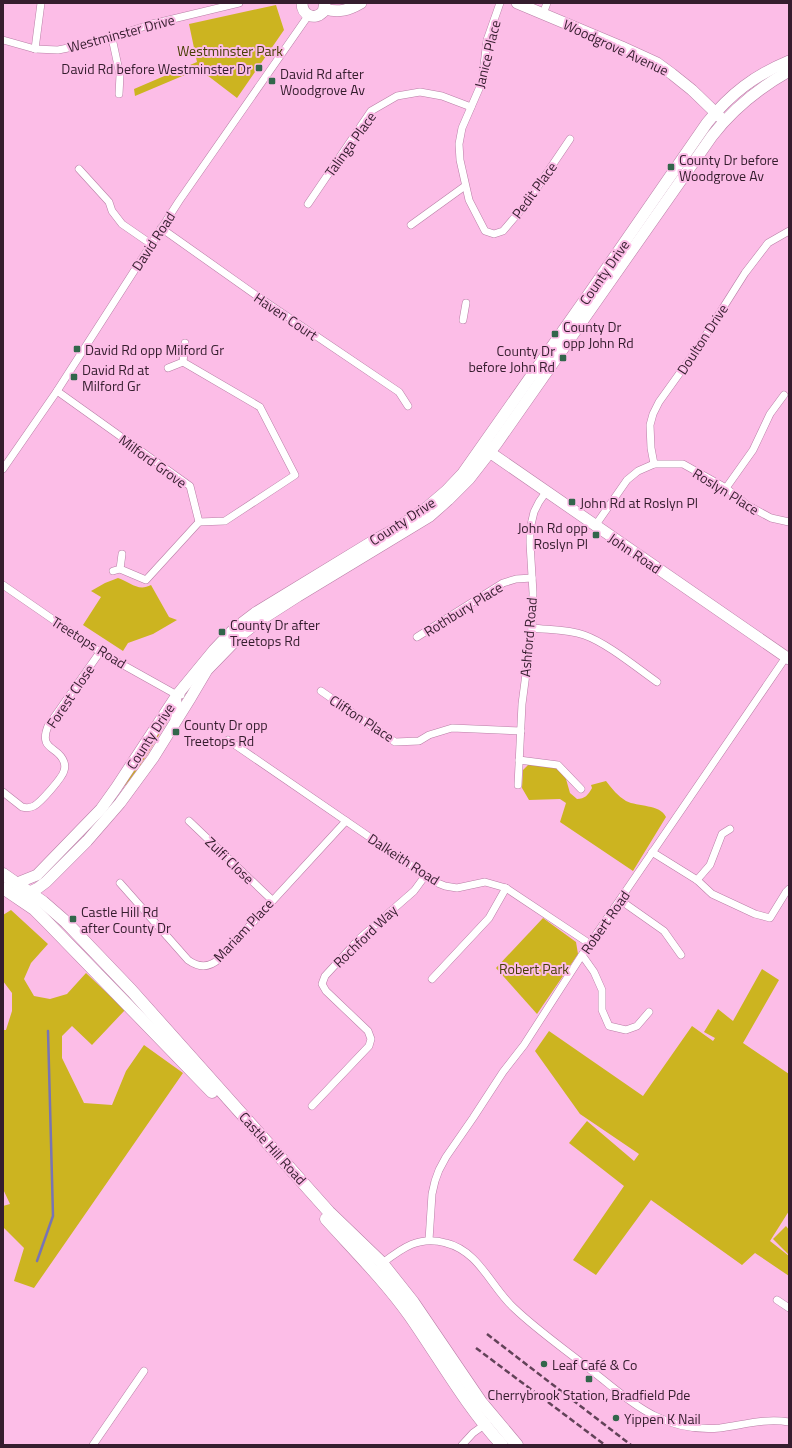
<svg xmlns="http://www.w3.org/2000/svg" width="792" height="1448" font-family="'Titillium Web',sans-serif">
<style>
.green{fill:#ccb420}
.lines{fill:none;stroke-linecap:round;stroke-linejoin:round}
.stream{stroke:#7874b4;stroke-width:2.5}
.street-casing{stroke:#b97ea6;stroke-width:8}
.secondary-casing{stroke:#b97ea6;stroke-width:12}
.primary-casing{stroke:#b97ea6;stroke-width:13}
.street{stroke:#fff;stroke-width:7}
.secondary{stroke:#fff;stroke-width:11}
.primary{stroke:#fff;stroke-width:12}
.rail{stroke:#624258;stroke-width:2.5;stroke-dasharray:6 3;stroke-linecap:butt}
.poi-dot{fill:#32664b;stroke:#fcbde7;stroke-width:1.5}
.labels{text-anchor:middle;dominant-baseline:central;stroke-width:4;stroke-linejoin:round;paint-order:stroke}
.street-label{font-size:14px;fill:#351d2e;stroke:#fcbde7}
.park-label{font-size:14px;fill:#483e04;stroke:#fcbde7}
.poi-label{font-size:14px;fill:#351d2e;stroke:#fcbde7;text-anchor:start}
</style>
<rect width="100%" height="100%" fill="#fcbde7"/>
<g class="green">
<path d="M276,5l8,25 -47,68 -38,-29 -64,27 -1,-7 63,-27 -8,-38z"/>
<path d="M118,578c12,4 20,14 33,7l18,32 8,3 -24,14 -25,9 -5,8 -40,-26 18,-28 -10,-6 14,-8z"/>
<path d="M166,722h1c-16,25 -30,53 -51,73z"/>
<path d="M537,764l19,4 6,4 4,7 4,14 7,6c8,0 11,-4 15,-11l-1,-3 15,-4c6,8 12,15 20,20 12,6 34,3 40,16l-33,54 -73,-49 6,-19 -6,-4 -31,1 -7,-12 1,-18 5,-5z"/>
<path d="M11,910l37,34 -17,19 -7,16 10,17 16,3 17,-5 19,-21 39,37 -33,35 -20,-19 -10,10v22l22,45 28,2 14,-34 18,-26 39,28 -149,215 -20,-7 10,-33 -21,-21v-21l7,-2 -7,-15v-159h3l6,-19v-18l-9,-12v-66z"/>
<path d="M543,918l33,24 2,12 -41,60 -41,-46z"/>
<path d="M762,969l17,11 -36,63 46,31v137l-19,30 19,15v20l-34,-23 -13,12 -91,-65 -55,75 -23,-15 51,-74 -55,-43 18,-22 47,40 5,-7 -59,-40 -45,-63 14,-20 94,65 49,-70 21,15 2,-3 -11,-6 14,-23 15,12z"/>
<path d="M786,1226l3,4v25l-16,-16z"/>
</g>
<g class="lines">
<path class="stream" d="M37,1261l16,-45 -5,-185"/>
<defs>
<g id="street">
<path d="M500,3l-13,37 -5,42 -20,46 -3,16 1,16 9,40 16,31 9,3 9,-3 23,-27 44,-65"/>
<path d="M543,14l4,-11"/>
<path d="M112,38l8,37 -1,19"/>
<path d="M3,40l32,9 23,1 35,-7 59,-19 87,-21"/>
<path d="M35,49l6,-46"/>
<path d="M79,169l30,33 3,9 10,13 29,20"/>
<path d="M308,204l63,-93 26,-15 23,-4 22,4 29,11"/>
<path d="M411,225l54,-39"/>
<path d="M161,228l96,68 142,96 9,14"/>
<path d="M463,320l3,-17"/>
<path d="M168,368l15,-6 2,-19"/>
<path d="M57,391l133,95 9,36 26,-1 70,-46 -35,-68 -77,-45"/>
<path d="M654,464l-3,-16 -1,-23 3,-11 6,-12 38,-53 48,-76 23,-30 21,-12"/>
<path d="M3,469l54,-78 122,-190 129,-185"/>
<path d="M726,488l27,-38 17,-36 14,-19"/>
<path d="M595,526l32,-46 11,-9 16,-7h29l43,24 21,17 24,13 18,4"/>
<path d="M120,569l26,11 53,-58"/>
<path d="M113,571l7,-2 2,-15"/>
<path d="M3,585l97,67 77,43h4"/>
<path d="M532,628c16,2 36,1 52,7 23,8 53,33 73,47"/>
<path d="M417,637l86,-54 13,-4 16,-1"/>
<path d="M321,691l74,51 24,-1 10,-6 23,-7 69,3"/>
<path d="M174,718l4,-15 -1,-8"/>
<path d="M228,740l207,142 10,4 12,2 28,-6 21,6 84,56"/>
<path d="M519,760l39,5 23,24"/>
<path d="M518,785l4,-81 10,-76 1,-35 -3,-50v-14l4,-17 5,-10 7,-10"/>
<path d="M3,792l19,15c4,1 8,1 12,-1 7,-4 28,-28 30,-35 1,-3 1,-6 0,-9 -5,-16 -26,-11 -16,-36l52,-74"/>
<path d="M189,821l83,79"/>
<path d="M652,852l45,28 15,14 43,20 15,4 16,-26 3,-3"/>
<path d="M697,880l13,-15 12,-31 8,-5"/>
<path d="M120,883l68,77c11,8 21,8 31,-1l127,-138"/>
<path d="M620,900l44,31 17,24"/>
<path d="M582,955l12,17 8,18v20l7,16 17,4 11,-4 12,-14"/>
<path d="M432,979l57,-61 17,-30"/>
<path d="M312,1106l57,-60 2,-7 -3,-8 -42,-40 -4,-7 3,-8 34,-37 55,-48 11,-15"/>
<path d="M429,1240l3,-46 3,-13 4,-11 7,-13 27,-39 30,-46 21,-27 58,-90 204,-298"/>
<path d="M380,1265c21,-16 38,-30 66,-22 33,8 45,44 68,65 24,23 52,42 78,63 20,15 40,34 63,45 20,10 43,14 65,12 23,-3 45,-10 69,-6"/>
<path d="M777,1300l12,8"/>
<path d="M93,1445l51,-74"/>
<path d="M462,1445l11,-12 14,-10"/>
</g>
<g id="secondary">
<path d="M302,3c0,12 12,18 21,9l2,-9"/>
<path d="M517,3l105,44 35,16 15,11 20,16 28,27"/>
<path d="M325,9c14,4 24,1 36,-6"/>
<path d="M485,449l304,210"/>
<path d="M17,883l20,-8 64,-66 15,-21 61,-93 37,-45 20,-21 21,-16 118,-72 24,-13 28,-19 21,-18 17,-18 123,-175 121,-175c23,-29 48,-48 82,-62"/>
<path d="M30,892l8,-4 8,-6 41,-41 33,-38 33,-45 38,-61 16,-27 33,-34 19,-15 39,-25 132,-80 18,-16 21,-21 28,-36 215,-307c21,-27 47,-48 77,-65"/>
</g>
<g id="primary">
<path d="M3,874l40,28 23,20 66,69 197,221 53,51 31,39 68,100 36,43"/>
<path d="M3,888l31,21 14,14 164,169"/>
<path d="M326,1219c29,32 59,62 84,97 30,43 56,90 92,129"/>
</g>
</defs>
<use href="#street" class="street-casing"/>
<use href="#secondary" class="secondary-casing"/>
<use href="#primary" class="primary-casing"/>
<use href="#street" class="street"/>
<use href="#secondary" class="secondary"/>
<use href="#primary" class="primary"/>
<g class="rail">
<path d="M487,1334l144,111"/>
<path d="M476,1348l129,97"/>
</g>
</g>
<g class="poi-dot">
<rect x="255" y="64" width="8" height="8" rx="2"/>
<rect x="268" y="77" width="8" height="8" rx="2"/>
<rect x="667" y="163" width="8" height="8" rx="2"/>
<rect x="551" y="330" width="8" height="8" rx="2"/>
<rect x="73" y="345" width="8" height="8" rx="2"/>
<rect x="559" y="354" width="8" height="8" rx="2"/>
<rect x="70" y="373" width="8" height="8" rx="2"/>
<rect x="568" y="498" width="8" height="8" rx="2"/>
<rect x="592" y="531" width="8" height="8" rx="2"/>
<rect x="218" y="628" width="8" height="8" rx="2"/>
<rect x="172" y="728" width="8" height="8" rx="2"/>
<rect x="69" y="915" width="8" height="8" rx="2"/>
<circle cx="544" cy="1364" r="4"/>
<rect x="585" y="1375" width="8" height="8" rx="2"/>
<circle cx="616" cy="1418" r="4"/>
</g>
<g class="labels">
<g class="street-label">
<text transform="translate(121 33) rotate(-15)">Westminster Drive</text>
<text transform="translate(616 47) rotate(25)">Woodgrove Avenue</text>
<text transform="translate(487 54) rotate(-76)">Janice Place</text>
<text transform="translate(350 144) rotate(-54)">Talinga Place</text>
<text transform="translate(534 190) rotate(-54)">Pedit Place</text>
<text transform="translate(153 241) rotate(-57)">David Road</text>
<text transform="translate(604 272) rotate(-55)">County Drive</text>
<text transform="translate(286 316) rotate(34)">Haven Court</text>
<text transform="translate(702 339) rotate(-57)">Doulton Drive</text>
<text transform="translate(153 461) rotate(36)">Milford Grove</text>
<text transform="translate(726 491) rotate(32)">Roslyn Place</text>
<text transform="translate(402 521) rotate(-33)">County Drive</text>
<text transform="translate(635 553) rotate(34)">John Road</text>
<text transform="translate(463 609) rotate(-32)">Rothbury Place</text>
<text transform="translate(528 637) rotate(-85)">Ashford Road</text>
<text transform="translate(89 642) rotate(32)">Treetops Road</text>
<text transform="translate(70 696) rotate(-56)">Forest Close</text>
<text transform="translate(362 718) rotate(33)">Clifton Place</text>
<text transform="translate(150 736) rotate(-57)">County Drive</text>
<text transform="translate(404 859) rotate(33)">Dalkeith Road</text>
<text transform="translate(230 860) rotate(44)">Zulfi Close</text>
<text transform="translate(605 922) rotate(-55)">Robert Road</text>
<text transform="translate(243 930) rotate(-47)">Mariam Place</text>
<text transform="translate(365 936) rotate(-44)">Rochford Way</text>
<text transform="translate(273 1148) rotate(48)">Castle Hill Road</text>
</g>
<g class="park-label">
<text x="230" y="50">Westminster Park</text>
<text x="534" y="968">Robert Park</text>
</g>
<g class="poi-label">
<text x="251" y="68" text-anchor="end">David Rd before Westminster Dr</text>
<text x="280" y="73">David Rd after<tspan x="280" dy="16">Woodgrove Av</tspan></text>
<text x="679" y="159">County Dr before<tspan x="679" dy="16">Woodgrove Av</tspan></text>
<text x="563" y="326">County Dr<tspan x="563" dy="16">opp John Rd</tspan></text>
<text x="85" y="349">David Rd opp Milford Gr</text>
<text x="555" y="350" text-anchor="end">County Dr<tspan x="555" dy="16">before John Rd</tspan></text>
<text x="82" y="369">David Rd at<tspan x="82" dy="16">Milford Gr</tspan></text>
<text x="580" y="502">John Rd at Roslyn Pl</text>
<text x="588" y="527" text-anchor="end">John Rd opp<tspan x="588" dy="16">Roslyn Pl</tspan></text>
<text x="230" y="624">County Dr after<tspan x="230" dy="16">Treetops Rd</tspan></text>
<text x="184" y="724">County Dr opp<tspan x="184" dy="16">Treetops Rd</tspan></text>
<text x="81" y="911">Castle Hill Rd<tspan x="81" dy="16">after County Dr</tspan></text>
<text x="552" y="1364">Leaf Café &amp; Co</text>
<text x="589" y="1394" text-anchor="middle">Cherrybrook Station, Bradfield Pde</text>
<text x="624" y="1418">Yippen K Nail</text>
</g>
</g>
<rect width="792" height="1448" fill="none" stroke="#351d2e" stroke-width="8"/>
</svg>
